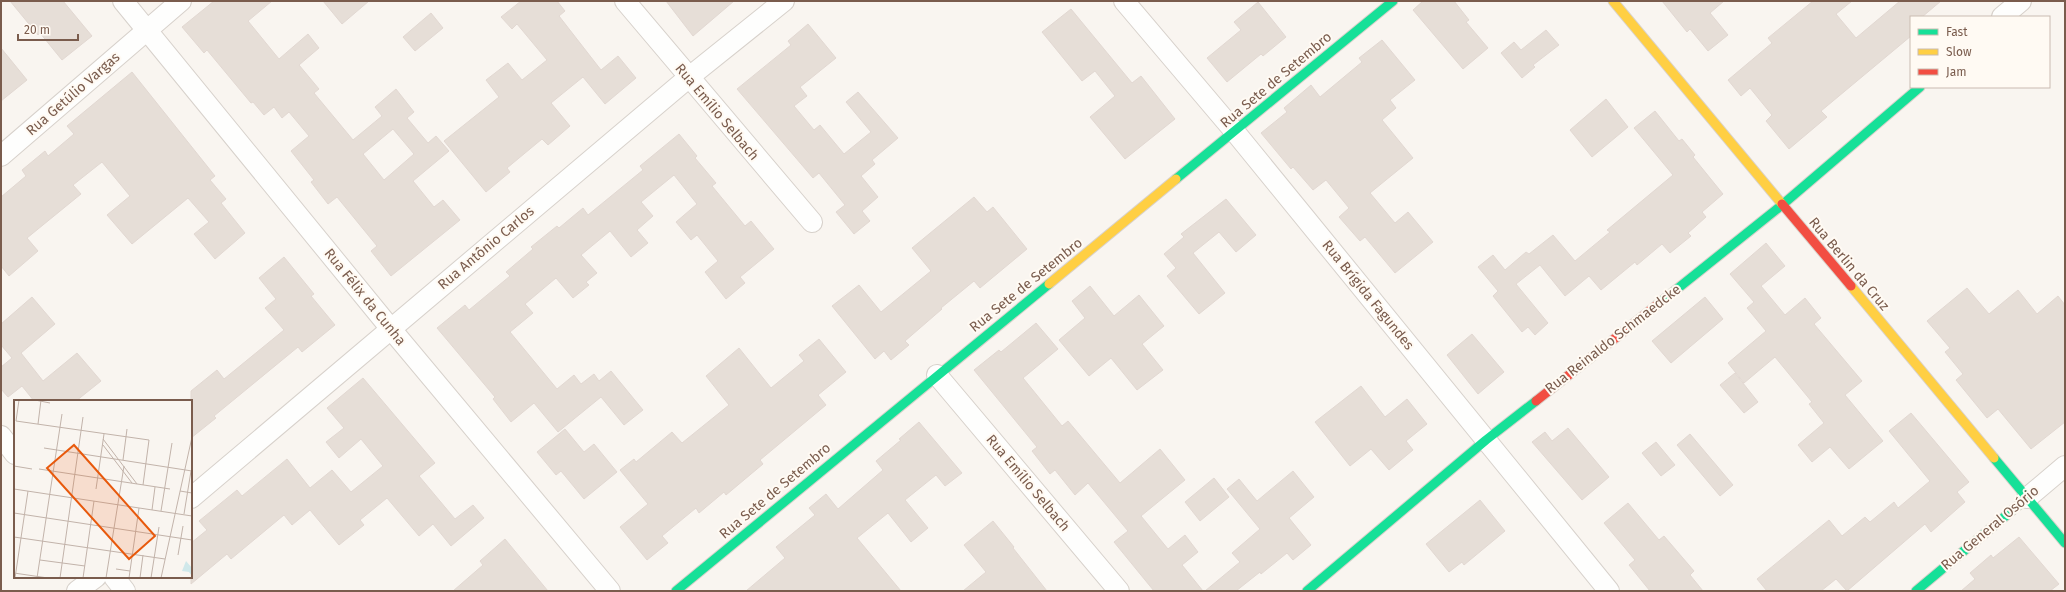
<svg xmlns="http://www.w3.org/2000/svg" width="2066" height="592" font-family="'Fira Sans',sans-serif">
<style>
.building{fill:#e6ded7;stroke:#e2d8d2;fill-rule:evenodd}
.lines{fill:none;stroke-linecap:round;stroke-linejoin:round}
.street-casing{stroke:#d7d1cb;stroke-width:22}
.fast-casing{stroke:#d9d2cb;stroke-width:11}
.slow-casing{stroke:#d9d2cb;stroke-width:11}
.jam-casing{stroke:#d9d2cb;stroke-width:11}
.street{stroke:#fefefd;stroke-width:20}
.fast{stroke:#16e098;stroke-width:9}
.slow{stroke:#ffcf43;stroke-width:9}
.jam{stroke:#f24e42;stroke-width:9}
.labels{text-anchor:middle;dominant-baseline:central;stroke-width:4;stroke-linejoin:round;paint-order:stroke}
.street-label{font-size:14px;fill:#7a5c4d;stroke:#fffaf3}
.inset-road{fill:none;stroke:#c2b3aa;stroke-width:1}
.view{fill:#e8590c;fill-opacity:0.15;stroke:#e8590c;stroke-width:2}
.inset-edge{fill:none;stroke:#7a5c4d;stroke-width:2}
</style>
<rect width="100%" height="100%" fill="#f9f5f0"/>
<g class="building">
<path d="M10,1h53l29,35 -30,24 -22,-27 -2,2z"/>
<path d="M214,1h58l-24,20 31,38 29,-25 11,14 -20,17 20,24 -5,4 39,47 29,-24 -7,-9 21,-18 18,23 -7,6 21,25 8,-7 13,15 -36,30 21,26 9,-7 17,20 -69,56 -20,-25 6,-5 -40,-49 -9,7 -17,-22 3,-2 -23,-29 18,-15 -20,-24 -7,6 -8,-11 -10,8 -11,-13 -2,1 -44,-53 -3,3 -22,-26zM393,129l21,25 -30,26 -21,-26z"/>
<path d="M323,1h46l-27,23z"/>
<path d="M521,1h36l8,10 -6,5 42,54 17,-14 18,22 -31,26 -22,-27 -32,26 19,23 -22,19 -6,-6 -35,29 3,4 -24,20 -42,-51 55,-44 -13,-17 22,-17 14,17 25,-20 -30,-36 -5,5 -11,-12z"/>
<path d="M666,1h68l-41,35z"/>
<path d="M1423,1h31l15,19 -3,2 22,26 -25,21 -50,-59z"/>
<path d="M1662,1h62l-14,12 18,22 -20,16 -18,-22 -3,3z"/>
<path d="M1813,1h39l-16,13 20,24 44,-37h41l-19,16h-11v19l-90,75 6,6 -38,32 -23,-28 6,-6 -22,-27 -9,8 -13,-16 44,-37 -4,-5z"/>
<path d="M1258,2l28,35 -23,19 -2,-2 -34,28 -20,-24 34,-28 -7,-8z"/>
<path d="M1071,9l61,74 9,-7 34,43 -50,40 -35,-42 25,-21 -20,-25 -13,10 -40,-49z"/>
<path d="M431,13l12,15 -28,23 -12,-14z"/>
<path d="M808,24l28,34 -36,29 7,9 -13,10 20,24 6,-5 24,29 27,-22 -25,-30 12,-10 40,46 -26,22 3,4 -14,12 17,21 -16,14 8,10 -16,13 -18,-22 9,-7 -26,-32 -6,5 -76,-89 54,-44 -3,-4z"/>
<path d="M1546,30l13,15 -26,20 2,2 -13,11 -21,-25 13,-11 7,8z"/>
<path d="M1382,40l33,40 -25,20 6,8 -14,12 31,38 -43,35 25,30 13,-11 25,30 -38,31 -30,-36 -5,4 -21,-24 10,-9 -23,-28 -13,10 -20,-23 -2,2 -30,-36 26,-21 -3,-4 27,-23 9,12 42,-35 -3,-4z"/>
<path d="M1,48l26,32 -26,21z"/>
<path d="M132,72l83,104 -5,4 16,19 -5,4 24,30 -30,26 -21,-25 15,-12 -21,-24 -56,46 -25,-29 23,-19 -28,-34 -29,23 8,9 -54,44 11,13 -29,25 -8,-10v-69l25,-21 -4,-6 23,-19 3,5 26,-22 -7,-8z"/>
<path d="M1606,99l22,28 -36,30 -22,-27z"/>
<path d="M1655,111l24,30 3,-2 13,16 -2,2 30,37 -21,18 4,5 -18,16 3,3 -21,17 -8,-9 -25,21 -2,-3 -34,28 -12,-14 -24,20 -25,-31 -24,19 32,39 -13,12 -7,-8 -6,5 -29,-36 5,-5 -20,-24 15,-12 12,15 21,-18 3,2 24,-19 22,26 35,-29 -3,-2 66,-55 -39,-47z"/>
<path d="M679,134l18,22 -2,2 21,25 -4,3 33,40 6,-5 23,28 -34,28 5,6 -19,16 -21,-27 13,-11 -21,-26 -6,5 -15,-18 21,-18 -23,-29 -33,27 12,14 -16,14 11,13 -17,14 -21,-26 -29,24 16,18 -11,9 3,3 -16,13 -17,-20 -31,26 8,9 -23,19 47,57 17,-14 7,9 13,-10 5,7 12,-10 32,39 -19,15 -23,-28 -43,35 -24,-29 -23,19 -18,-23 2,-2 -58,-69 28,-23 4,5 41,-34 -4,-4 27,-23 -2,-2 26,-21 2,2 24,-20 5,7 55,-45 -3,-4z"/>
<path d="M974,197l13,15 6,-5 34,42 -47,39 -6,-7 -33,27 1,1 -37,32 4,4 -18,15 -7,-9 -9,8 -43,-53 27,-21 22,27 50,-41 -19,-23z"/>
<path d="M1226,199l30,36 -20,17 -17,-20 -26,21 32,40 -26,21 -32,-38 9,-8 -12,-14 20,-17 -3,-3z"/>
<path d="M1766,243l19,23 -24,20 24,29 20,-17 16,20 -7,6 48,57 -17,14 38,46 -34,28 -19,-22 -18,15 -14,-17 26,-22 -15,-19 3,-2 -37,-45 -31,26 -16,-20 38,-32 -19,-23 7,-6 -24,-28z"/>
<path d="M284,257l30,37 -3,2 24,29 -33,27 -4,-5 -84,69 2,2 -25,20v-47l26,-21 7,9 60,-49 -19,-22 11,-9 -17,-21z"/>
<path d="M1090,286l24,30 25,-21 25,31 -22,18 21,26 -26,20 -26,-32 -22,18 -30,-36 26,-22 -13,-17z"/>
<path d="M1967,288l22,26 29,-24 19,24 21,-18 7,9v117l-34,27 -33,-40 -11,9 -31,-38 7,-6 -18,-22 5,-4 -23,-27z"/>
<path d="M32,297l23,27 -34,29 22,28 34,-28 24,28 -25,20h-42l-12,-15 -14,11 -7,-8v-22l11,-9 -11,-13v-21z"/>
<path d="M1705,297l18,22 -52,44 -19,-22z"/>
<path d="M1036,323l22,26 -35,29 39,48 6,-5 52,62 40,-34 25,31 -44,36 27,33 17,-14 13,17 -16,13 21,26h-49l-40,-49 14,-11 -40,-48 -13,12 -20,-25 -5,4 -18,-23 5,-4 -63,-77 25,-20 2,2z"/>
<path d="M1472,334l32,38 -26,22 -31,-39z"/>
<path d="M819,339l27,33 -28,23 8,10 -66,55 3,4 -37,31 -2,-3 -25,21 -3,-5 -34,28 6,7 -21,17 -27,-33 28,-23 -28,-34 14,-11 2,3 36,-30 10,11 47,-38 -23,-29 33,-28 32,40 33,-27 -5,-6z"/>
<path d="M1735,373l23,29 -14,11 -24,-28z"/>
<path d="M363,378l72,85 -16,13 36,43 18,-14 11,13 -33,28 -18,-22 -14,12 -32,-38 -27,22 4,5 -25,20 -29,-35 -18,15 -8,-10 -53,44 -4,-5 -36,30v-41l16,-13 -8,-9 38,-31 5,6 45,-37 23,29 22,-18 19,22 32,-26 -22,-27 -22,19 -13,-16 18,-14 -17,-20z"/>
<path d="M1361,386l24,31 22,-18 20,25 -21,17 7,9 -24,20 -18,-21 -21,17 -35,-44z"/>
<path d="M1911,413l58,69 -12,10 8,10 -34,30 -6,-8 -78,67 -11,-12 -15,12h-54l-10,-12 72,-59 13,16 23,-19 5,5 24,-20 4,6 32,-27 -41,-50z"/>
<path d="M919,422l43,51 -17,13 -9,-11 -31,25 23,28 -17,14 -23,-29 -31,25 44,53h-155l39,-33 -9,-11 39,-32 -6,-7 17,-14 12,15 45,-39 -7,-9 25,-21 -2,-1z"/>
<path d="M1568,428l41,49 -27,23 -50,-58 13,-10 7,9z"/>
<path d="M565,429l19,23 10,-8 23,28 -33,27 -23,-28 -5,4 -19,-23z"/>
<path d="M1690,434l43,51 -13,11 -43,-51z"/>
<path d="M1656,442l19,23 -14,11 -19,-23z"/>
<path d="M1293,471l21,26 -25,21 22,27 -18,15 -6,-7 -26,21 -1,-2 -24,19h-31l35,-29 -8,-9 28,-24 -33,-40 12,-10 18,22z"/>
<path d="M1214,478l15,19 -29,24 -15,-19z"/>
<path d="M1480,500l25,31 -41,34 -2,-3 -13,10 -23,-28z"/>
<path d="M1628,503l31,37 5,-4 30,35 -4,4 13,16h-53l-21,-26 6,-5 -31,-37z"/>
<path d="M993,521l21,26 -1,1 34,43h-84l23,-19 -22,-27z"/>
<path d="M2019,537l40,47 -9,7h-89l14,-12 -5,-6 21,-18 2,3z"/>
<path d="M505,539l43,52h-95l30,-26 -3,-4z"/>
</g>
<g class="lines">
<defs>
<g id="street">
<path d="M123,1l268,328 219,262"/>
<path d="M625,1l187,221"/>
<path d="M1124,1l111,131 374,459"/>
<path d="M2002,17l19,-16"/>
<path d="M1,156l180,-155"/>
<path d="M937,375l182,216"/>
<path d="M1,436l14,18"/>
<path d="M191,498l497,-420 96,-77"/>
<path d="M2027,498l38,-32"/>
<path d="M114,577l11,14"/>
<path d="M77,591l19,-14"/>
</g>
<g id="fast">
<path d="M1176,179l217,-178"/>
<path d="M1657,305l125,-100 138,-118"/>
<path d="M1994,458l71,85"/>
<path d="M676,591l373,-307"/>
<path d="M1307,591l179,-151 50,-39"/>
<path d="M1916,591l111,-93"/>
</g>
<g id="slow">
<path d="M1613,1l169,203"/>
<path d="M1049,284l127,-105"/>
<path d="M1851,286l143,172"/>
</g>
<g id="jam">
<path d="M1782,204l69,82"/>
<path d="M1536,401l121,-96"/>
</g>
</defs>
<use href="#street" class="street-casing"/>
<use href="#fast" class="fast-casing"/>
<use href="#slow" class="slow-casing"/>
<use href="#jam" class="jam-casing"/>
<use href="#street" class="street"/>
<use href="#fast" class="fast"/>
<use href="#slow" class="slow"/>
<use href="#jam" class="jam"/>
</g>
<g class="labels">
<g class="street-label">
<text transform="translate(1276 80) rotate(-40)">Rua Sete de Setembro</text>
<text transform="translate(73 94) rotate(-41)">Rua Getúlio Vargas</text>
<text transform="translate(717 112) rotate(50)">Rua Emílio Selbach</text>
<text transform="translate(486 248) rotate(-40)">Rua Antônio Carlos</text>
<text transform="translate(1849 264) rotate(50)">Rua Berlin da Cruz</text>
<text transform="translate(1026 285) rotate(-39)">Rua Sete de Setembro</text>
<text transform="translate(1368 295) rotate(51)">Rua Brígida Fagundes</text>
<text transform="translate(365 297) rotate(51)">Rua Félix da Cunha</text>
<text transform="translate(1613 339) rotate(-38)">Rua Reinaldo Schmaedcke</text>
<text transform="translate(1028 483) rotate(50)">Rua Emílio Selbach</text>
<text transform="translate(775 491) rotate(-40)">Rua Sete de Setembro</text>
<text transform="translate(1990 528) rotate(-40)">Rua General Osório</text>
</g>
</g>
<g transform="translate(14 400)">
<rect width="178" height="178" fill="#f9f5f0"/>
<path d="M172,161l6,7v8l-3,-4 -7,-1z" fill="#d0e8ea"/>
<path class="inset-road" d="M5,0l-3,21 133,19 -6,45M21,0l15,3M0,20v14M24,24l3,-24M89,39l34,45M89,45l29,38M30,48l148,23M109,60l4,-31M0,66l18,3M25,69l131,20M0,89l178,27M82,89l8,-55M166,91l12,2M138,110l3,-23M147,111l11,-68M0,113l178,27M170,114l7,-43M0,137l151,22M164,155l5,-29M26,160l45,6M102,169l14,2M0,173l34,5M1,178l13,-87M23,178l25,-164M46,178l23,-161M69,178l11,-77M92,178l18,-112M115,178l10,-70M126,178l3,-23M137,178l8,-51M147,178l31,-141"/>
<path class="view" d="M60,45l81,91 -26,23 -82,-91z"/>
<rect width="178" height="178" class="inset-edge"/>
</g>
<rect width="2066" height="592" fill="none" stroke="#7a5c4d" stroke-width="4"/>
<rect x="1910" y="16" width="140" height="72" fill="#fffaf3" stroke="#cabbb1"/>
<rect x="1918" y="29" width="20" height="6" fill="#16e098" stroke="#cabbb1"/>
<text x="1946" y="36" font-size="12" fill="#7a5c4d">Fast</text>
<rect x="1918" y="49" width="20" height="6" fill="#ffcf43" stroke="#cabbb1"/>
<text x="1946" y="56" font-size="12" fill="#7a5c4d">Slow</text>
<rect x="1918" y="69" width="20" height="6" fill="#f24e42" stroke="#cabbb1"/>
<text x="1946" y="76" font-size="12" fill="#7a5c4d">Jam</text>
<path d="M18 34v6h60v-6" fill="none" stroke="#7a5c4d" stroke-width="2"/>
<text x="24" y="34" font-size="12" fill="#7a5c4d" stroke="#fffaf3" stroke-width="3" paint-order="stroke">20 m</text>
</svg>
